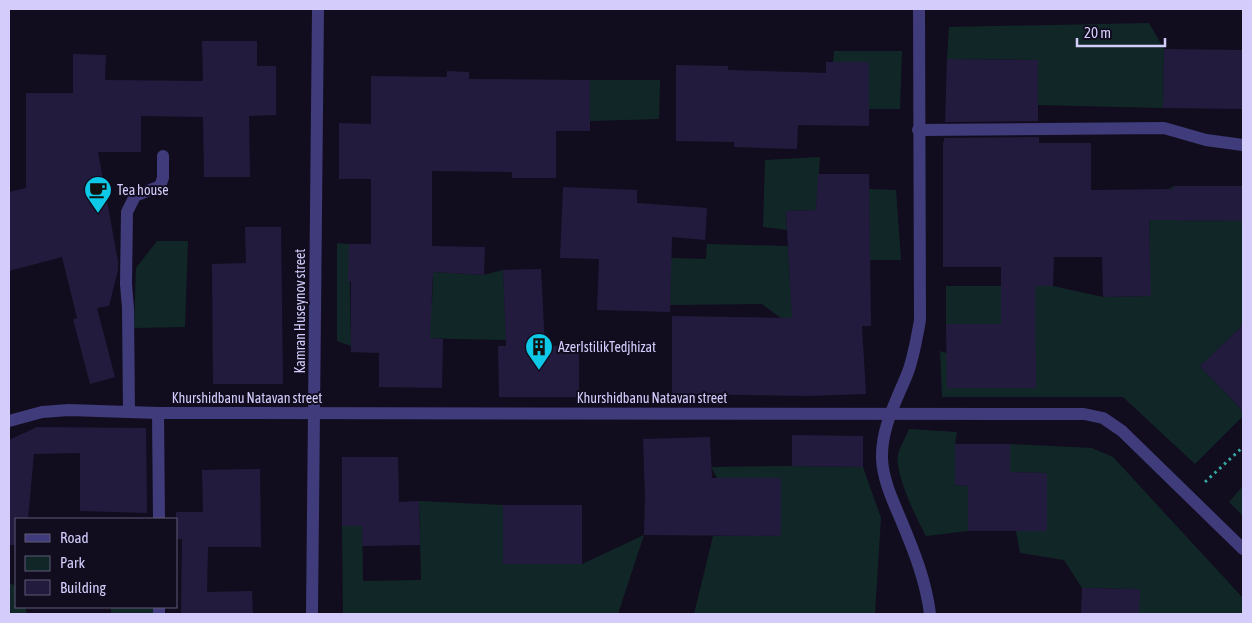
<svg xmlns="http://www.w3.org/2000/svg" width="1252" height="623" font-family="'Asap Condensed',sans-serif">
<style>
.green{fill:#112727}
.building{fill:#231b3d}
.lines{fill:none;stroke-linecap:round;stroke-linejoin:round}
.path{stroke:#35a8a6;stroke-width:3;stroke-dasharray:2.5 4;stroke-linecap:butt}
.lane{stroke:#403b7a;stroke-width:12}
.street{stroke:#403b7a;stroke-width:12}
.labels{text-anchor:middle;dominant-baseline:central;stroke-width:4;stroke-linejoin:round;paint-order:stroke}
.poi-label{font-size:14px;fill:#d4cdfc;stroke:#110d1e;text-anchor:start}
.street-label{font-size:14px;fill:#d4cdfc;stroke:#110d1e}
</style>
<rect width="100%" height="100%" fill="#110d1e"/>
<g class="green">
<path d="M1149,23l15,26 -1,59 -126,-3 1,-45 -91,-1 2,-32z"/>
<path d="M834,51h68l-2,58h-31v-47h-36z"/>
<path d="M590,80h70l-1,39 -69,2z"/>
<path d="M820,157l-4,53 -30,1 1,19 -24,-3 2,-67z"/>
<path d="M1174,186v34l69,1v104l-43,41 43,45v5l-48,48 -72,-67h-181l-2,-46 7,2v35h88l-89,-64v-38h107l50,11 47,-1 -1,-97z"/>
<path d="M869,189l27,1 5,70h-31z"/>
<path d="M157,241h31l-3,86 -51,1 2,-60z"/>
<path d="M337,243l12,1 2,102 -14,-5z"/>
<path d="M707,244l81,2 5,81 -31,-23 -92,1 1,-47 35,1z"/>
<path d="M503,270l3,70 -93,-2 1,-34h18l1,-32 50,3z"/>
<path d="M909,429l48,3 -2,12v41l13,1v45l-42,5c-9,-16 -32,-64 -28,-81 2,-9 8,-18 11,-26z"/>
<path d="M1010,444l82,4 21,9 130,141v16h-104v-25l-57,-1 -18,-28 -44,-7 -4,-22h30l1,-58 -37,-1z"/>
<path d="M792,466l71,1 18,51 -6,96h-181l19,-78h68v-58h-64l-6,-11z"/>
<path d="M1243,486v30l-14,-14z"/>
<path d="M419,501l84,4v59h79l62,-29 -26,79h-275l-1,-88h20l1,55 58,-1z"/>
<path d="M9,583l7,3v21h10v7h-17z"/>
<rect x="111" y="607" width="48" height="7"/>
</g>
<g class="building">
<path d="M202,41h55v25h19v49l-27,1 1,61h-46l-1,-60 -62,-1v36h-43l20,109v9l-9,36 -12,2 18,69 -25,7 -17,-65 4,-1 -15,-61 -53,14v-79l17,-4v-95h47v-39l33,1 -1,25 98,1z"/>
<path d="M1164,49l79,1v59l-80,-1z"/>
<path d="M947,59l91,1v61l-93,1z"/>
<path d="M826,62h43v64l-71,-1 -1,24 -63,-2v-5l-58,-1v-76l52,1v4l98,3z"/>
<path d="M447,71l22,1v7l121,1v51h-34v47h-44v-6l-80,-1v75l53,1 -1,28 -51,-3 -3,66 13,1 -1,49 -63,-1v-34l-28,-1v-71h-3l1,-37h22v-65h-32v-56l32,1v-48l76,1z"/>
<path d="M1039,137v6h52v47l83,-1v-3h69v35l-94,-1 2,76 -48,1 -1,-40h-48l-1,29h-18l1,102h-89l-1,-64h55v-57h-58v-125h1v-4z"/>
<path d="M818,174h51l2,152h-9l4,68 -57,2 -137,-2v-78l120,2 -6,-107 30,-1z"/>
<path d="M563,187l74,3v13l70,5 -2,32 -33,-3 -2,75 -73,-2 2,-51 -39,-1z"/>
<path d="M245,227h36l2,157h-70l-1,-120 34,-1z"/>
<path d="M541,269l4,77h34v51h-80l-1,-51h8l-3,-76z"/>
<path d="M1243,325v86l-43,-45z"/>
<path d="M37,427l109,1 1,85 -67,-2v-58l-46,1 -6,65h-12v26h-7v-105z"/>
<path d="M792,435l71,1v31l-71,-1z"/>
<path d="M710,437l2,41h69v58l-137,-1 1,-38 -2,-58z"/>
<path d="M955,444h55v28l37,1v58h-79v-45l-13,-1z"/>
<path d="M342,457h56l1,45 20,-1 1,44 -58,1v-20h-20z"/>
<path d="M260,469l1,78h-53l-1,45 45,-1 1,23h-72l1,-75h-6v-27h27l-1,-42z"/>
<rect x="503" y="505" width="79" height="59"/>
<path d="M1082,588l58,1 -1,25h-58z"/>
</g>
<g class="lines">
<path class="path" d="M1205,482l38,-35"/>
<g class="lane">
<path d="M919,9l1,311c-3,17 -6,35 -12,52 -11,28 -27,55 -26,87 1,21 11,42 19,61 13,31 25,61 29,94"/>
<path d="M918,130l246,-2 42,12 37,5"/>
<path d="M129,412l-1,-104 -2,-24 1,-72 8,-16 25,-10 3,-8v-22"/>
<path d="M158,413l1,106"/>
<path d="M159,607v7"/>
</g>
<g class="street">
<path d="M9,421l33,-9 27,-2 89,3 926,1 19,4 19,13 121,118"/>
<path d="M312,614l6,-605"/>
</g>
</g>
<defs>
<symbol id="cafe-pin" viewBox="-11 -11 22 30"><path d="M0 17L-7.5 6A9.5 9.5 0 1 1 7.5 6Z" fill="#0ec8e7" stroke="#110d1e"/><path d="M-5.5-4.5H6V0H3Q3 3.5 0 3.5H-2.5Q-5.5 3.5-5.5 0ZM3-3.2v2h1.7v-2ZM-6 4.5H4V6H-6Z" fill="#111"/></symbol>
<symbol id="building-pin" viewBox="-11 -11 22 30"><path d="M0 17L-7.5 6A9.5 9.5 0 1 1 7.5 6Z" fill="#0ec8e7" stroke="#110d1e"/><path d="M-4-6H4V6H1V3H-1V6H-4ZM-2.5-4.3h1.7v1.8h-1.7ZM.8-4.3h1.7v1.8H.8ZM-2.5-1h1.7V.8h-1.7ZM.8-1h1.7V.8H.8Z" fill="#111"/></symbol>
</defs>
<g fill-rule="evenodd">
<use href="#cafe-pin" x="82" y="174" width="32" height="43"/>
<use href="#building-pin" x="523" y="331" width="32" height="43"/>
</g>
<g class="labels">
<g class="poi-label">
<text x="117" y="190">Tea house</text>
<text x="558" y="347">AzerIstilikTedjhizat</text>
</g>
<g class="street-label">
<text transform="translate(300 311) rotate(-90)">Kamran Huseynov street</text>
<text x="247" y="398">Khurshidbanu Natavan street</text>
<text x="652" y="398">Khurshidbanu Natavan street</text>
</g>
</g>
<rect width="1252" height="623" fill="none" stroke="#d4cdfc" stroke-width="20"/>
<rect x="15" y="518" width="162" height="90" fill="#110d1e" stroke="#5f5a77"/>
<rect x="25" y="534" width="25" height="8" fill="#403b7a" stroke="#5f5a77"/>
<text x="60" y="543" font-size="15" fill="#d4cdfc">Road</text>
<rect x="25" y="556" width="25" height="15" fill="#112727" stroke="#5f5a77"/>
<text x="60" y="568" font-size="15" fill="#d4cdfc">Park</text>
<rect x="25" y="580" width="25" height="15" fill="#231b3d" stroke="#5f5a77"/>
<text x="60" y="593" font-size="15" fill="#d4cdfc">Building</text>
<path d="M1077 38v8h88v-8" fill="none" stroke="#d4cdfc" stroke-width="2.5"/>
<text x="1084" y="38" font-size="15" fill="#d4cdfc" stroke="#110d1e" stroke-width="4" paint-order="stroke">20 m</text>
</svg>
